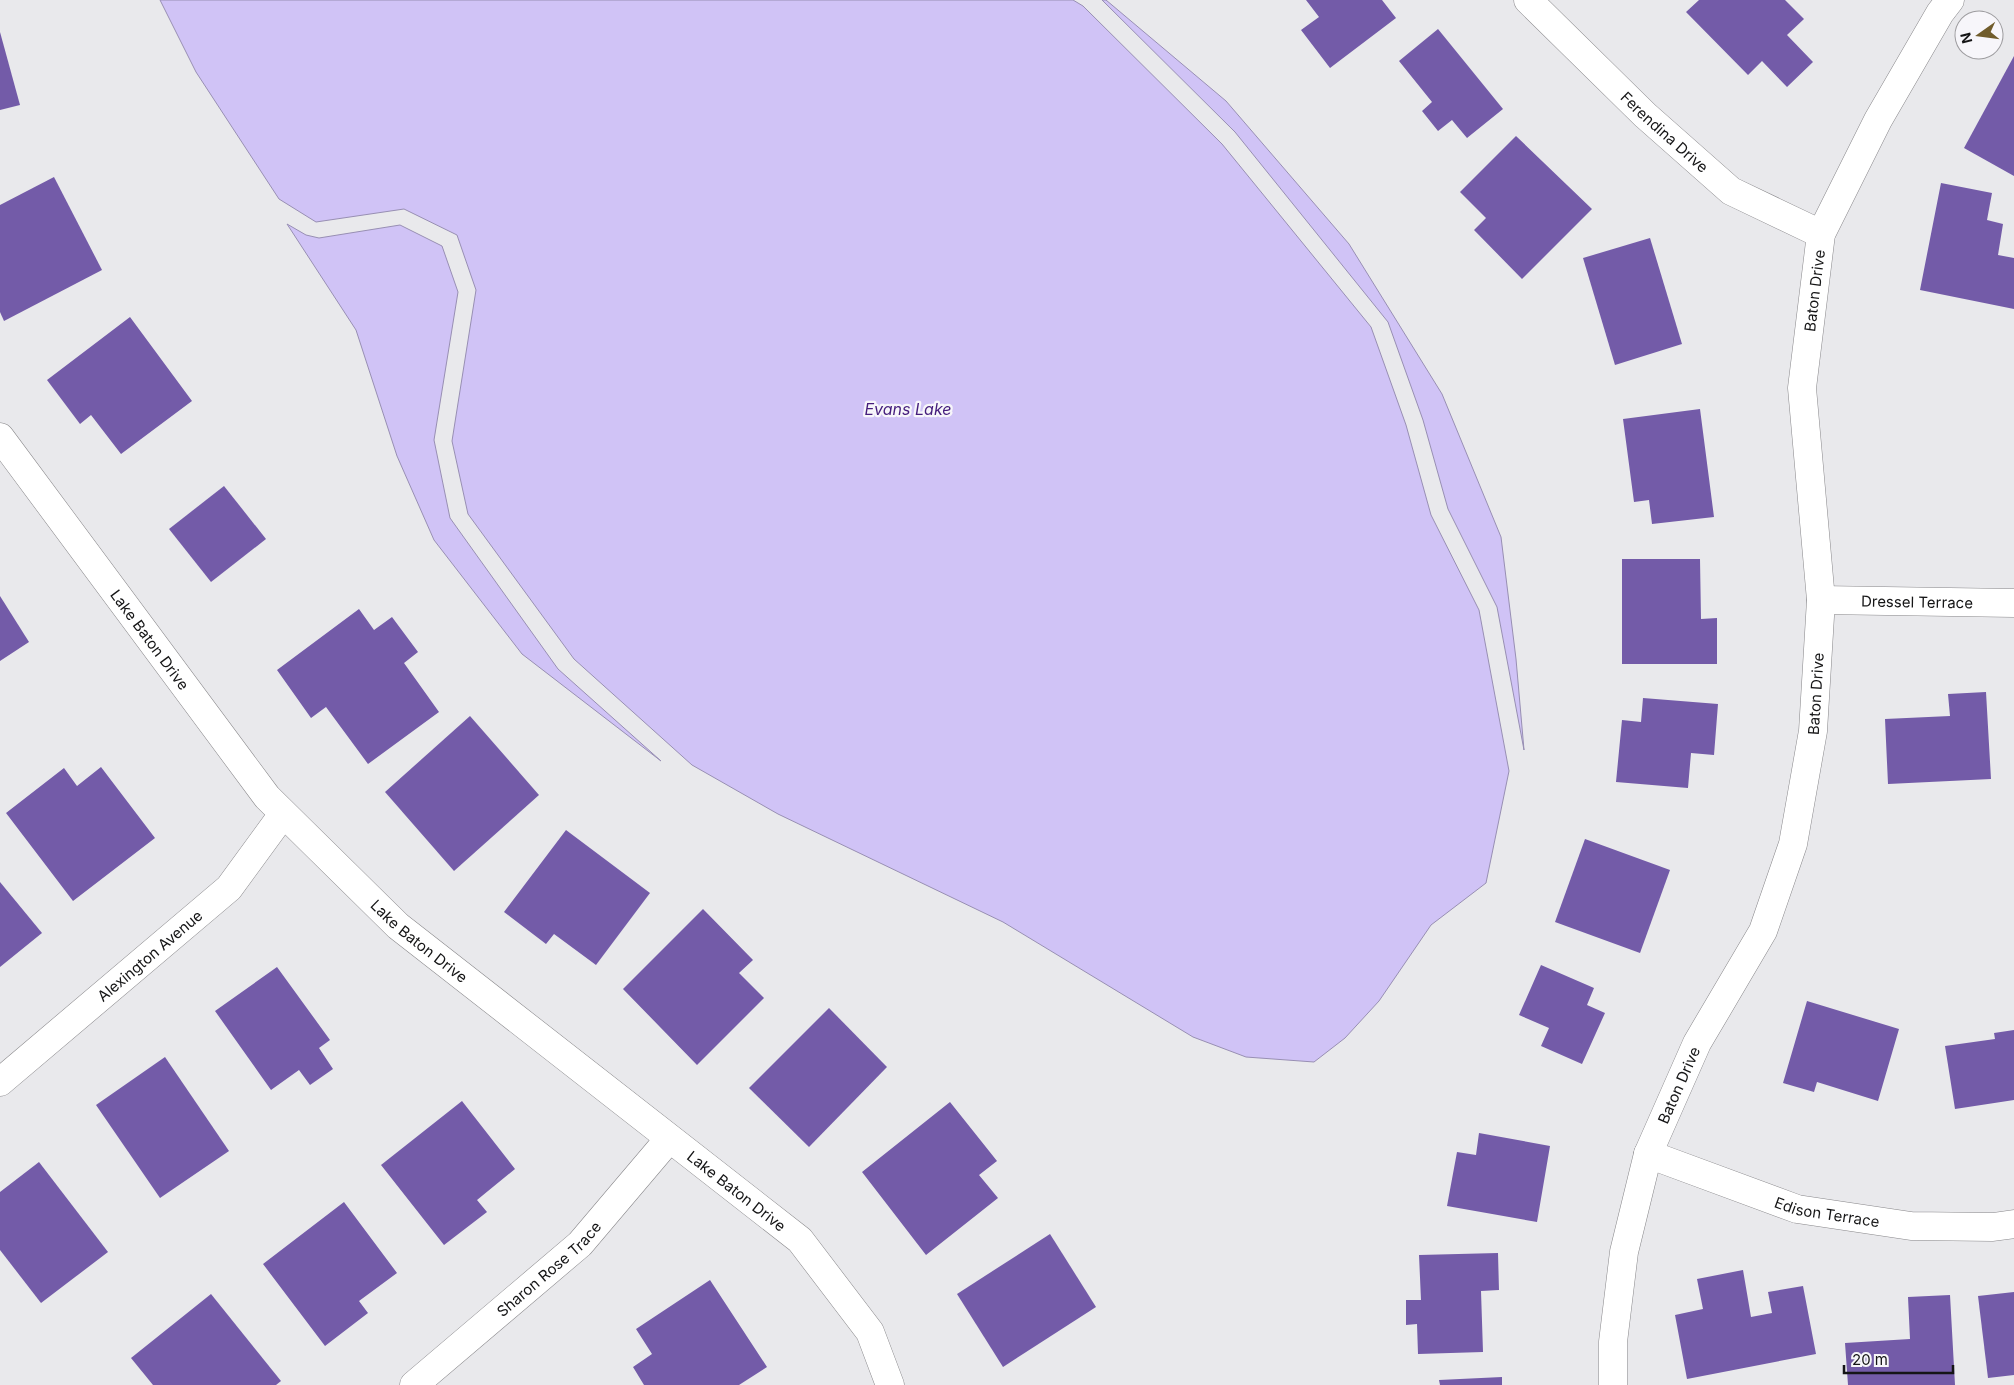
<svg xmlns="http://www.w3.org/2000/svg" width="2014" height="1385" font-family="Inter,sans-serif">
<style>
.water{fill:#d0c3f6;stroke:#988fb3}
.building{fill:#735ba8}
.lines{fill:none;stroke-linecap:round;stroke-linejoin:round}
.minor-casing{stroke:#88878a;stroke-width:29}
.minor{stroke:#fff;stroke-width:28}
.labels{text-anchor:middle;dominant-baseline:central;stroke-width:4.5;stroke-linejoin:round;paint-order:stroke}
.street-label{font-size:15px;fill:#151516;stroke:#f7f6fa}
.water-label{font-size:16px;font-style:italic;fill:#451d7c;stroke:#f7f6fa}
</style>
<rect width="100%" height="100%" fill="#e9e9ec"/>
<g class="water">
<path d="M160,0h913l10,6 139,138 149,183 35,98 25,90 48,95 30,161 -23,112 -55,42 -52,76 -34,37 -31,24 -68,-5 -53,-20 -190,-115 -225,-108 -86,-49 -118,-106 -106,-145 -16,-73 24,-151 -19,-55 -53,-26 -88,13 -37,-23 -83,-127z"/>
<path d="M1102,0h4l120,101 123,143 93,150 59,143 15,122 8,91 -27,-143 -49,-98 -25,-89 -35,-98 -153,-190z"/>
<path d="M287,224l19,11 13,3 81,-13 42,21 16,46 -24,148 16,78 108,151 103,92 -139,-107 -88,-114 -37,-84 -41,-126z"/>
</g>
<g class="building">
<path d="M1306,0h76l14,18 -66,50 -29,-38 18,-13z"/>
<path d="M1699,0h86l19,19 -17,16 26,27 -26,25 -25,-26 -14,14 -62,-63z"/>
<path d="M1438,29l65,80 -36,29 -15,-18 -14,11 -16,-20 10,-9 -33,-41z"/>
<path d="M0,32l20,73 -20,5z"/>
<path d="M2014,56v120l-50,-28z"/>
<path d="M1516,136l76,73 -70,70 -48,-49 12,-12 -26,-26z"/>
<path d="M54,177l48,93 -98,51 -4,-9v-107z"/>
<path d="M1941,183l51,10 -5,27 16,4 -5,31 16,3v51l-94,-19z"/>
<path d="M1650,238l32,106 -67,21 -32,-107z"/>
<path d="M130,317l62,84 -71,53 -30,-39 -11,9 -33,-44z"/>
<path d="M1700,409l14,108 -62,7 -3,-24 -15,2 -11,-83z"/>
<path d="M224,486l42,53 -55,43 -42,-53z"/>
<path d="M1622,559h78l1,60 16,-1v46h-95z"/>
<path d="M0,596l29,46 -29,19z"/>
<path d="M359,609l15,21 18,-13 26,35 -14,11 35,49 -71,52 -42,-57 -15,11 -34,-48z"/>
<path d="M1986,692l5,87 -103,5 -3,-65 65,-3 -2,-22z"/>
<path d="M1643,698l75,6 -4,51 -23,-2 -3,35 -72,-6 6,-62 19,2z"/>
<path d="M470,716l69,79 -85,76 -69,-79z"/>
<path d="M101,767l54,71 -82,63 -67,-88 58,-45 13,18z"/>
<path d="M566,830l84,63 -54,72 -42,-31 -8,10 -42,-32z"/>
<path d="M1585,839l85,31 -30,83 -85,-31z"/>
<path d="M0,882l42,51 -42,34z"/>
<path d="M703,909l50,51 -14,13 25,25 -67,67 -74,-76z"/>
<path d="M1541,965l53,23 -7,17 18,8 -23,51 -41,-18 8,-18 -30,-13z"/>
<path d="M277,967l53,73 -11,8 14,21 -23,16 -11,-15 -28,20 -56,-79z"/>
<path d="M1807,1001l92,28 -21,72 -61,-19 -3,10 -31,-9z"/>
<path d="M829,1008l58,59 -78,80 -60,-59z"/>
<path d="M2014,1030v70l-59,9 -10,-63 50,-7 -1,-6z"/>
<path d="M165,1057l64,94 -69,47 -64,-93z"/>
<path d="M462,1101l53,68 -38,31 10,12 -43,33 -63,-80z"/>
<path d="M950,1102l47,59 -18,14 19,23 -72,57 -64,-83z"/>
<path d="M1479,1133l71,13 -13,76 -90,-16 10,-54 19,3z"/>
<path d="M39,1162l69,90 -67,51 -41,-53v-58z"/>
<path d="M344,1202l53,71 -38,28 9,12 -43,33 -62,-82z"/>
<path d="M1050,1234l46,73 -93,60 -46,-73z"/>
<path d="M1498,1253l1,37 -18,1 2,61 -65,2 -1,-30 -11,1v-25h15l-2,-45z"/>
<path d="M1743,1270l8,47 21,-4 -4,-21 35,-6 13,68 -129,25 -12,-64 28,-6 -6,-30z"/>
<path d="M710,1280l57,87 -28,18h-95l-11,-18 19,-13 -16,-25z"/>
<path d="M2014,1292v83l-26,3 -10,-82z"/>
<path d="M211,1294l70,87 -5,4h-123l-22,-27z"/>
<path d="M1950,1295l5,90h-107l-3,-42 65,-4 -2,-42z"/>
<path d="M1502,1377v8h-62l-1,-5z"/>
</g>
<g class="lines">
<defs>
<g id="minor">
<path id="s1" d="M1528,0l117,115 86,76 90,43"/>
<path id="s2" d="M0,437l267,360 131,129 402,314 70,92 20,53"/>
<path id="s3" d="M1821,600l193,3"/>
<path id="s4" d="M0,1082l229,-194 54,-74"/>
<path id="s5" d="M1648,1154l149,55 114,17 82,1 21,-3"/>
<path id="s6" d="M414,1385l166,-141 89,-105"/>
<path id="s7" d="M1613,1385v-43l11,-90 24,-98 49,-111 66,-112 30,-87 20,-113 8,-131 -19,-212 19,-154 57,-114 62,-107 10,-13"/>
</g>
</defs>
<use href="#minor" class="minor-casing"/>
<use href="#minor" class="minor"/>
</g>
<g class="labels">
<g class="street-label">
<text stroke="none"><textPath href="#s1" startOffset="190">Ferendina Drive</textPath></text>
<text stroke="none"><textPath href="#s7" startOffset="1135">Baton Drive</textPath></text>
<text stroke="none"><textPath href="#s3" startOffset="96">Dressel Terrace</textPath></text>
<text stroke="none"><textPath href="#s2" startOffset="252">Lake Baton Drive</textPath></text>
<text stroke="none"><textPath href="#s7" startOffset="730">Baton Drive</textPath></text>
<text stroke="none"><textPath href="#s2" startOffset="658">Lake Baton Drive</textPath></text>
<text stroke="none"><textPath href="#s4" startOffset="196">Alexington Avenue</textPath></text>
<text stroke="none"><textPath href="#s7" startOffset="310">Baton Drive</textPath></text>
<text stroke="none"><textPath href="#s2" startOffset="1062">Lake Baton Drive</textPath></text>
<text stroke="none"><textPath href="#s5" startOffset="189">Edison Terrace</textPath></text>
<text stroke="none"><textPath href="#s6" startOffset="178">Sharon Rose Trace</textPath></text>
</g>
<g class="water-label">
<text x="908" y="409">Evans Lake</text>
</g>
</g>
<g transform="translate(1979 35) rotate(256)"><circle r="24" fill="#f7f6fa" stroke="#9d9c9f"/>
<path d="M0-4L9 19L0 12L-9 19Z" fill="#705c2b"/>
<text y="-8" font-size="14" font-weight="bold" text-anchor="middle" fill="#151516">N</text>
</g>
<path d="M1844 1365v8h109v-8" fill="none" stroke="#151516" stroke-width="2.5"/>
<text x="1852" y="1365" font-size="15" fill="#151516" stroke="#f7f6fa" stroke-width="4" paint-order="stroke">20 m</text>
</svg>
